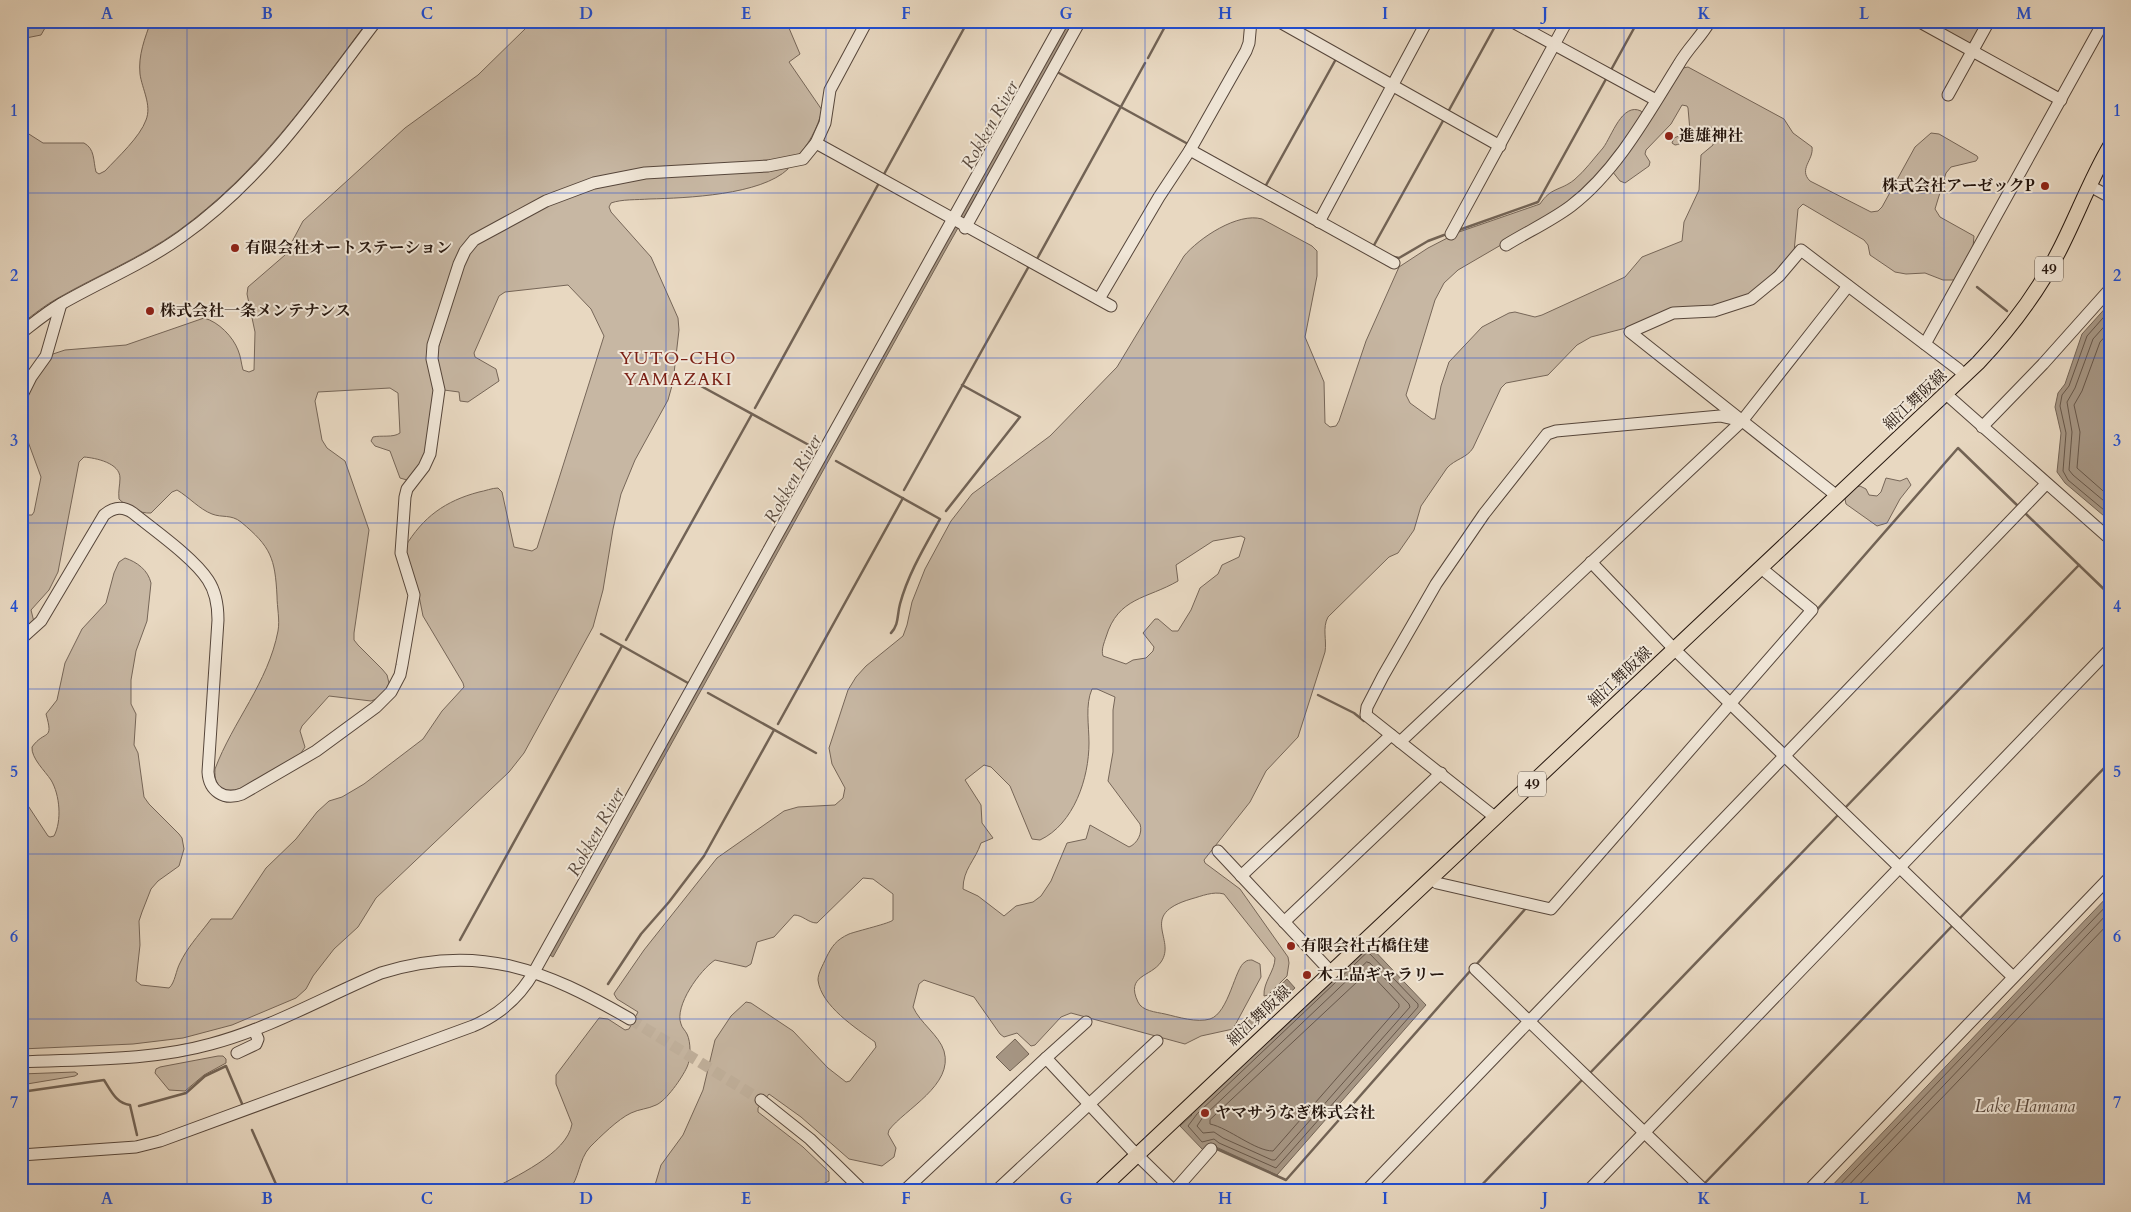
<svg xmlns="http://www.w3.org/2000/svg" width="2131" height="1212" font-family="Cardo,'Noto Serif JP',serif">
<style>
.green{fill:#c7b7a3;stroke:#766658;fill-rule:evenodd}
.water{fill:#a69684;stroke:#726355}
.lines{fill:none;stroke-linecap:round;stroke-linejoin:round}
.shore{stroke:#665649;stroke-width:1}
.stream{stroke:#726355;stroke-width:2.5}
.minor-tunnel{stroke:#c1b19d;stroke-width:11;stroke-dasharray:11 5.5;stroke-linecap:butt}
.minor-casing{stroke:#56463b;stroke-width:13}
.major-casing{stroke:#25160e;stroke-width:16}
.minor{stroke:#f0e6d7;stroke-width:11}
.major{stroke:#e8d8c1;stroke-width:14}
.grid{fill:none;stroke:#1d4ed8;stroke-width:1;stroke-opacity:0.55}
.poi-dot{fill:#8f2418;stroke:#f0e6d7;stroke-width:2}
.labels{text-anchor:middle;dominant-baseline:central;stroke-width:4;stroke-linejoin:round;paint-order:stroke}
.shield{fill:#f0e6d7;stroke:#62544a;stroke-width:1}
.shield-label{font-size:15px;font-weight:bold;fill:#25160e}
.poi-label{font-size:16px;font-weight:bold;fill:#25160e;stroke:#f0e6d7;text-anchor:start}
.street-label{font-size:16px;fill:#25160e;stroke:#f0e6d7}
.water-label{font-size:18px;font-style:italic;fill:#59493d;stroke:#f0e6d7}
.neighbourhood-label{font-size:18px;letter-spacing:1px;fill:#7a1f14;stroke:#f0e6d7}
.neatline{fill:none;stroke:#1d4ed8;stroke-width:2}
.grid-label{font-size:16px;text-anchor:middle;font-weight:bold;fill:#1d4ed8}
</style>
<rect width="100%" height="100%" fill="#e8d8c1"/>
<filter id="stains"><feTurbulence type="fractalNoise" baseFrequency=".004" numOctaves="4"/><feColorMatrix values="0 0 0 0 .2 0 0 0 0 .09 0 0 0 0 .02 0 0 0 .5 -.17"/></filter>
<radialGradient id="worn" r=".72"><stop offset=".6" stop-color="#630" stop-opacity="0"/><stop offset="1" stop-color="#630" stop-opacity=".3"/></radialGradient>
<g class="green">
<path d="M21,21h28l-8,14 -20,4z"/>
<path d="M151,21h217c-59,78 -110,152 -190,210 -38,27 -80,44 -120,67 -13,7 -25,17 -37,26v-195l22,14h41c11,6 9,17 12,29l3,2 6,-3c13,-14 35,-34 41,-51 6,-15 -4,-31 -6,-46 -2,-19 5,-36 11,-53z"/>
<path d="M530,21h256l14,33 -11,8 33,48c-4,17 -14,37 -27,48l-176,16 -146,64 -43,106 5,39 -7,70 -21,27 -7,-2 -10,-27 -15,-5 -4,-5 2,-4c8,-2 20,1 27,-4l-2,-40 -8,-5 -72,4 -3,9 7,39 5,8 18,13 24,69 -15,103v7l4,5 24,24 5,6 2,8 -2,7 -6,7 -10,4 -42,-5 -27,30 -2,5 5,16 -6,9c-17,10 -87,63 -84,13 18,-48 53,-86 63,-138 2,-11 -1,-24 -1,-35 -2,-38 -6,-49 -36,-74 -10,-8 -19,-4 -29,-8 -13,-5 -23,-17 -35,-24l-5,2 -21,21c-11,1 -25,-7 -32,-14 -1,-8 1,-14 1,-21 0,-15 -24,-20 -36,-21l-5,5 -21,110 -9,18 -18,20 3,12 -7,7 -6,-1v-121l4,8h7l2,-3 7,-35 -18,-49 -1,-10 3,-21 23,-38 5,-5 12,-4 61,-5 78,-27c15,4 29,19 34,32 3,7 3,13 5,20l6,2 5,-2 1,-38 -8,-38 1,-7 37,-32 18,-34 102,-93 73,-53 47,-46z"/>
<path d="M1925,21h58l-11,20 -5,3z"/>
<path d="M1688,67l96,52 9,14 19,14c2,13 -14,22 -2,34l61,31 7,-1 4,-4 33,-60 16,-14 8,1 38,22 1,2 -2,3 -25,6 -5,6 -11,36 5,8 34,19 -1,11 -19,33h-11l-18,-7 -19,1 -11,-2 -25,-17 -2,-10 -4,-5 -61,-36 -5,5 -4,43 -44,44 -159,41 -14,8 -29,30 -42,8 -5,5 -28,60c-6,10 -18,11 -26,20l-26,38 -7,24 -16,23 -9,4 -61,60c-6,11 -1,23 -3,35l-27,85 -32,34 -16,31 -46,58 1,3 35,26 48,68 1,6 -2,13 -19,19 -4,1c-1,-14 11,-25 11,-38l-51,-64c-11,-3 -22,2 -33,5 -54,16 -14,40 -30,63 -10,15 -36,13 -23,40 4,9 18,10 27,12 13,3 32,9 45,5 19,-6 25,-52 35,-57 2,-2 5,-2 7,-2l8,4 1,13 -28,52 -32,7 -16,8 -114,-31 -10,4 -26,28 -4,1 -14,-13 -13,4 -4,-3 -26,-37 -50,-17 -5,4 -6,23c7,16 26,28 31,44 10,34 -39,58 -55,79l-1,4 8,14 -2,9 -12,9 -33,-7 -48,-42 -32,-23 -11,14v4l45,35 26,25v9c-25,14 -50,2 -76,3l-5,7h-108l11,-2 4,-4 6,-20 22,-30 20,-45 12,-50 16,-24 15,-14 5,1 42,28 35,37 18,14 4,-1 26,-34 -1,-5c-19,-14 -54,-36 -57,-62 0,-7 5,-15 8,-22 6,-12 10,-18 23,-24 8,-3 42,-11 44,-14v-26l-20,-15 -10,-1 -46,45c-9,0 -14,-8 -23,-8l-20,22 -17,5 -6,22 -5,3 -31,-7c-15,10 -41,46 -34,64 1,4 4,6 6,10 4,8 4,25 0,33 -5,11 -21,34 -31,38 -8,4 -17,4 -25,8 -13,6 -31,24 -41,34 -12,13 -10,32 -22,44h-79c25,-14 78,-37 83,-67l-16,-40v-9l43,-57 9,1 17,11 4,-1 9,-17 -21,-13 -3,-5 1,-2 29,-42 73,-92 67,-47 14,-4 37,-2 8,-7 2,-10 -13,-24 -3,-16 19,-58 8,-13 10,-11 37,-30 4,-11 5,-23 13,-33 26,-48 21,-27 78,-58 67,-69 67,-111c15,-18 54,-44 78,-37l50,27 5,5v25l-12,61 19,45 1,41 5,4 6,-1 3,-5 27,-80 33,-74 29,-19 31,-16 81,-28c11,-17 20,-13 34,-24 11,-9 20,-22 29,-32 9,-12 19,-46 38,-37l2,3 -39,55 -43,41 -103,60 -14,13 -9,17 -29,95 4,8 22,16h3l6,-33 8,-24 33,-35 27,-14 6,-1 20,5 7,-2 83,-38 17,-20 40,-16 2,-19 15,-32 2,-35 12,-10 1,-17c-15,-6 -26,16 -39,17l-3,-2 2,-5 16,-7 -2,-23 -1,-2 -5,-1 -11,19 -25,26 -1,4 5,8 -1,4 -24,17 -5,-2 -8,-10 71,-103zM1241,536l4,2 -1,3 -5,16 -17,8 -4,9 -18,14 -9,22 -13,21h-6l-14,-12h-3l-12,14 11,14 -1,4 -7,7 -13,2 -7,4 -23,-8c-2,-6 1,-13 3,-19 12,-40 41,-38 72,-56l-2,-16 37,-24zM1092,689h5l18,8 -2,13v42l-5,29 32,43c3,9 -3,20 -11,23l-39,-22 -4,14 -19,4 -16,38 -10,15 -8,6 -17,4 -12,10 -26,-20 -15,-7c0,-20 12,-28 18,-46l12,-5 -11,-15 -1,-18 -16,-25 19,-15 7,2 19,19 22,53 8,1c34,-16 49,-62 49,-97 0,-18 -4,-38 3,-54z"/>
<path d="M788,166v3c-27,26 -101,29 -139,30 -12,1 -27,0 -38,4l-2,4 2,5 40,45 27,61 1,12 -6,52 -5,18 -33,60 -14,34 -8,35 -10,61 -10,37 -69,126 -15,19 -133,126 -18,29 -24,22 -21,27 -7,13 -10,9 -64,27 -49,13 -50,6 -112,5v-254l27,41 2,1 4,-1c8,-15 6,-41 -3,-56 -6,-9 -20,-22 -19,-33 13,-18 22,-5 14,-33l11,-14 8,-37 17,-34 24,-26 8,-30 5,-11 6,-4c12,4 23,12 26,25l-4,38 -11,30 -5,29v24l5,10 -2,31 4,8 6,44 5,7 30,30 3,4 2,11 -5,17 -21,15 -7,8 -9,23 -3,9 1,24 -4,36 5,4 28,3c6,-5 7,-18 11,-25 7,-15 18,-27 28,-40l3,-4h21l34,-51 30,-29 21,-27 12,-11 13,-4 22,-13 59,-45 19,-28 22,-24 -1,-4 -40,-67 -6,-30 -8,-21 -4,-18c18,-30 40,-46 74,-55 6,-1 13,-4 19,-4l4,4 12,55 18,4 5,-3 67,-212 -13,-27 -23,-24 -63,7 -6,4 -25,57 1,4 21,12 3,12 -31,21 -8,-1 -1,-9 -15,-2 -9,-31 27,-94 14,-23 71,-39 73,-23z"/>
<path d="M1886,478l14,3 7,-3 4,7 -11,14 -13,24 -10,3 -31,-22 -1,-5 11,-12 4,-1 6,3 3,6 8,1 4,-4z"/>
<path d="M218,1056h5l3,3v4l-22,12 -19,16 -16,-1 -14,-17 1,-4 4,-2z"/>
<path d="M75,1072l3,2 -3,2 -54,9v-11z"/>
</g>
<g class="water">
<path d="M1067,21h8l-130,230 -392,706 -5,-3z"/>
<path d="M2110,303v218l-45,-38 -8,-11 4,-39 -6,-26 3,-14 7,-9 17,-50z"/>
<path d="M2110,894v297h-283z"/>
<path d="M1369,945l57,60 -149,170 -61,-28 -4,-4 -8,8 -24,-25 12,-11 -2,-2z"/>
<path d="M1287,979l8,9 -10,9 -8,-7 -21,20 7,8 -19,18 -2,-3 13,-24z"/>
<path d="M1015,1039l14,15 -19,17 -14,-14z"/>
</g>
<g class="lines">
<g class="shore">
<path d="M2110,310l-23,26 -18,50 -7,9 -2,11 6,27 -3,38 5,9 42,35"/>
<path d="M2110,320l-17,19 -18,49 -8,14 5,30 -3,38 4,5 37,31"/>
<path d="M2110,331l-10,11 -18,49 -8,14 6,27 -3,36 33,29"/>
<path d="M1367,953l3,1 48,50v3l-142,161 -57,-25 -5,-4 -12,3 -14,-16 9,-12z"/>
<path d="M1367,962l3,1 39,41 1,3 -135,153h-3l-49,-22 -9,-6 -11,1 -6,-7 6,-9z"/>
<path d="M1367,973h3l29,31v3l-126,144c-18,0 -44,-23 -63,-27v-4z"/>
<path d="M1834,1191l276,-289"/>
<path d="M1843,1191l267,-280"/>
<path d="M1853,1191l257,-269"/>
</g>
<g class="stream">
<path d="M1148,58l20,-37"/>
<path d="M1611,70l27,-49"/>
<path d="M1059,73l129,71"/>
<path d="M1448,112l50,-91"/>
<path d="M883,176l85,-155"/>
<path d="M1265,187l71,-128"/>
<path d="M1459,230l79,-28 68,-123"/>
<path d="M1373,247l71,-128"/>
<path d="M1394,257l5,1 29,-17 16,-6"/>
<path d="M1037,259l108,-196"/>
<path d="M1977,287l30,24"/>
<path d="M690,380l128,70"/>
<path d="M755,408l124,-225"/>
<path d="M836,461l104,58c-15,27 -32,55 -40,85 -3,11 -1,21 -9,29"/>
<path d="M904,490l125,-224"/>
<path d="M946,511l74,-94 -58,-32"/>
<path d="M2025,513l85,82"/>
<path d="M1815,612l143,-164 61,59"/>
<path d="M601,634l87,49"/>
<path d="M626,640l126,-226"/>
<path d="M708,693l108,60"/>
<path d="M1318,695l36,18 10,8"/>
<path d="M778,724l125,-226"/>
<path d="M1844,809l235,-244"/>
<path d="M1959,919l151,-157"/>
<path d="M460,940l162,-294"/>
<path d="M1475,966l51,-58"/>
<path d="M608,984l33,-50 28,-32 35,-46 70,-126"/>
<path d="M1589,1074l250,-260"/>
<path d="M21,1092l83,-12c7,11 12,23 26,25l7,30"/>
<path d="M139,1106l47,-13 19,-17 21,-10 17,40"/>
<path d="M252,1130l27,61"/>
<path d="M1215,1151l2,-2 69,31 185,-210"/>
<path d="M1704,1184l250,-260"/>
<path d="M1476,1191l107,-112"/>
</g>
<path class="minor-tunnel" d="M630,1019l131,81"/>
<defs>
<g id="minor">
<path d="M1278,21l222,125"/>
<path d="M1511,21l145,79"/>
<path d="M1918,21l143,79"/>
<path d="M1948,95l41,-74"/>
<path d="M816,143l295,163"/>
<path d="M1190,150l204,113"/>
<path d="M2090,186l20,11"/>
<path d="M1319,222l108,-201"/>
<path d="M965,228l115,-207"/>
<path d="M1451,234l116,-213"/>
<path d="M1506,245c21,-13 45,-24 65,-39 46,-35 78,-94 108,-142 9,-16 22,-27 31,-43"/>
<path d="M1099,299l60,-102 31,-47 56,-99 3,-8 2,-22"/>
<path d="M21,333c13,-10 26,-21 40,-29 40,-23 82,-40 120,-67 82,-58 135,-137 195,-216"/>
<path d="M1925,344l179,-323"/>
<path d="M1946,394l164,145"/>
<path d="M21,397l10,-20 15,-21 15,-52"/>
<path d="M1982,427l61,-63 67,-75"/>
<path d="M1837,496l-207,-164 43,-19 41,-2 37,-12 28,-23 22,-26 157,119 7,7"/>
<path d="M1591,562l84,88 338,327"/>
<path d="M21,639l20,-18 63,-106c10,-8 19,-9 29,-2 21,17 61,45 75,67 8,12 10,26 10,40l-10,152c1,19 16,29 34,22l74,-43 60,-44 15,-15 9,-17 2,-10 12,-70 -13,-42 4,-56 2,-8 17,-22 6,-13 9,-64 -7,-31 1,-14 26,-81 6,-13 9,-11 72,-39 48,-18 51,-10 123,-7 35,-7 13,-16 9,-20 5,-33 37,-69"/>
<path d="M1400,742l342,-321 106,-135"/>
<path d="M1496,818l-130,-103 1,-8 16,-31 53,-92 48,-70 63,-80 9,-3 164,-15 22,5"/>
<path d="M1218,851l114,122"/>
<path d="M1241,876l150,-141"/>
<path d="M1432,878l5,5 114,26 261,-299 -51,-42"/>
<path d="M1284,922l157,-149"/>
<path d="M1475,969l230,222"/>
<path d="M237,1053l19,-9 2,-5 -4,-9"/>
<path d="M1046,1058l40,-36"/>
<path d="M21,1062c63,-3 129,-1 190,-18 60,-16 113,-47 170,-71 98,-31 164,-3 249,46"/>
<path d="M761,1100l49,39 53,52"/>
<path d="M21,1155l115,-8 24,-6 313,-115c26,-11 47,-30 61,-54l529,-951"/>
<path d="M904,1191l142,-133 85,91 43,42"/>
<path d="M996,1191l161,-150"/>
<path d="M1174,1191l37,-42"/>
<path d="M1366,1191l680,-707"/>
<path d="M1588,1191l522,-542"/>
<path d="M1808,1191l302,-314"/>
</g>
<path id="major" d="M1099,1191l879,-828c32,-34 60,-71 81,-112 18,-35 31,-71 51,-105"/>
</defs>
<use href="#minor" class="minor-casing"/>
<use href="#major" class="major-casing"/>
<use href="#minor" class="minor"/>
<use href="#major" class="major"/>
</g>
<path class="grid" d="M187,21v1170M347,21v1170M507,21v1170M666,21v1170M826,21v1170M986,21v1170M1145,21v1170M1305,21v1170M1465,21v1170M1624,21v1170M1784,21v1170M1944,21v1170M21,193h2089M21,358h2089M21,523h2089M21,689h2089M21,854h2089M21,1019h2089"/>
<g class="poi-dot">
<circle cx="1669" cy="136" r="5"/>
<circle cx="2045" cy="186" r="5"/>
<circle cx="235" cy="248" r="5"/>
<circle cx="150" cy="311" r="5"/>
<circle cx="1291" cy="946" r="5"/>
<circle cx="1307" cy="975" r="5"/>
<circle cx="1205" cy="1113" r="5"/>
</g>
<g class="labels">
<g class="shield">
<rect x="2035" y="256.5" width="28" height="25" rx="4"/>
<rect x="1518" y="771.5" width="28" height="25" rx="4"/>
</g>
<g class="shield-label">
<text x="2049" y="269">49</text>
<text x="1532" y="784">49</text>
</g>
<g class="poi-label">
<text x="1679" y="136">進雄神社</text>
<text x="2035" y="186" text-anchor="end">株式会社アーゼックP</text>
<text x="245" y="248">有限会社オートステーション</text>
<text x="160" y="311">株式会社一条メンテナンス</text>
<text x="1301" y="946">有限会社古橋住建</text>
<text x="1317" y="975">木工品ギャラリー</text>
<text x="1215" y="1113">ヤマサうなぎ株式会社</text>
</g>
<g class="street-label">
<text transform="translate(1915 400) rotate(-43)">細江舞阪線</text>
<text transform="translate(1620 677) rotate(-43)">細江舞阪線</text>
<text transform="translate(1259 1016) rotate(-43)">細江舞阪線</text>
</g>
<g class="water-label">
<text transform="translate(990 125) rotate(-61)">Rokken River</text>
<text transform="translate(793 479) rotate(-61)">Rokken River</text>
<text transform="translate(596 832) rotate(-61)">Rokken River</text>
<text x="2025" y="1106">Lake Hamana</text>
</g>
<g class="neighbourhood-label">
<text x="678" y="358">YUTO-CHO<tspan x="678" dy="21">YAMAZAKI</tspan></text>
</g>
</g>
<rect width="2131" height="1212" fill="none" stroke="#e8d8c1" stroke-width="55"/>
<rect x="28" y="28" width="2076" height="1156" class="neatline"/>
<g class="grid-label">
<text x="107" y="19">A</text>
<text x="267" y="19">B</text>
<text x="427" y="19">C</text>
<text x="586" y="19">D</text>
<text x="746" y="19">E</text>
<text x="906" y="19">F</text>
<text x="1066" y="19">G</text>
<text x="1225" y="19">H</text>
<text x="1385" y="19">I</text>
<text x="1545" y="19">J</text>
<text x="1704" y="19">K</text>
<text x="1864" y="19">L</text>
<text x="2024" y="19">M</text>
<text x="14" y="116">1</text>
<text x="2117" y="116">1</text>
<text x="14" y="281">2</text>
<text x="2117" y="281">2</text>
<text x="14" y="446">3</text>
<text x="2117" y="446">3</text>
<text x="14" y="612">4</text>
<text x="2117" y="612">4</text>
<text x="14" y="777">5</text>
<text x="2117" y="777">5</text>
<text x="14" y="942">6</text>
<text x="2117" y="942">6</text>
<text x="14" y="1108">7</text>
<text x="2117" y="1108">7</text>
<text x="107" y="1204">A</text>
<text x="267" y="1204">B</text>
<text x="427" y="1204">C</text>
<text x="586" y="1204">D</text>
<text x="746" y="1204">E</text>
<text x="906" y="1204">F</text>
<text x="1066" y="1204">G</text>
<text x="1225" y="1204">H</text>
<text x="1385" y="1204">I</text>
<text x="1545" y="1204">J</text>
<text x="1704" y="1204">K</text>
<text x="1864" y="1204">L</text>
<text x="2024" y="1204">M</text>
</g>
<rect width="100%" height="100%" filter="url(#stains)"/>
<rect width="100%" height="100%" fill="url(#worn)"/>
</svg>
